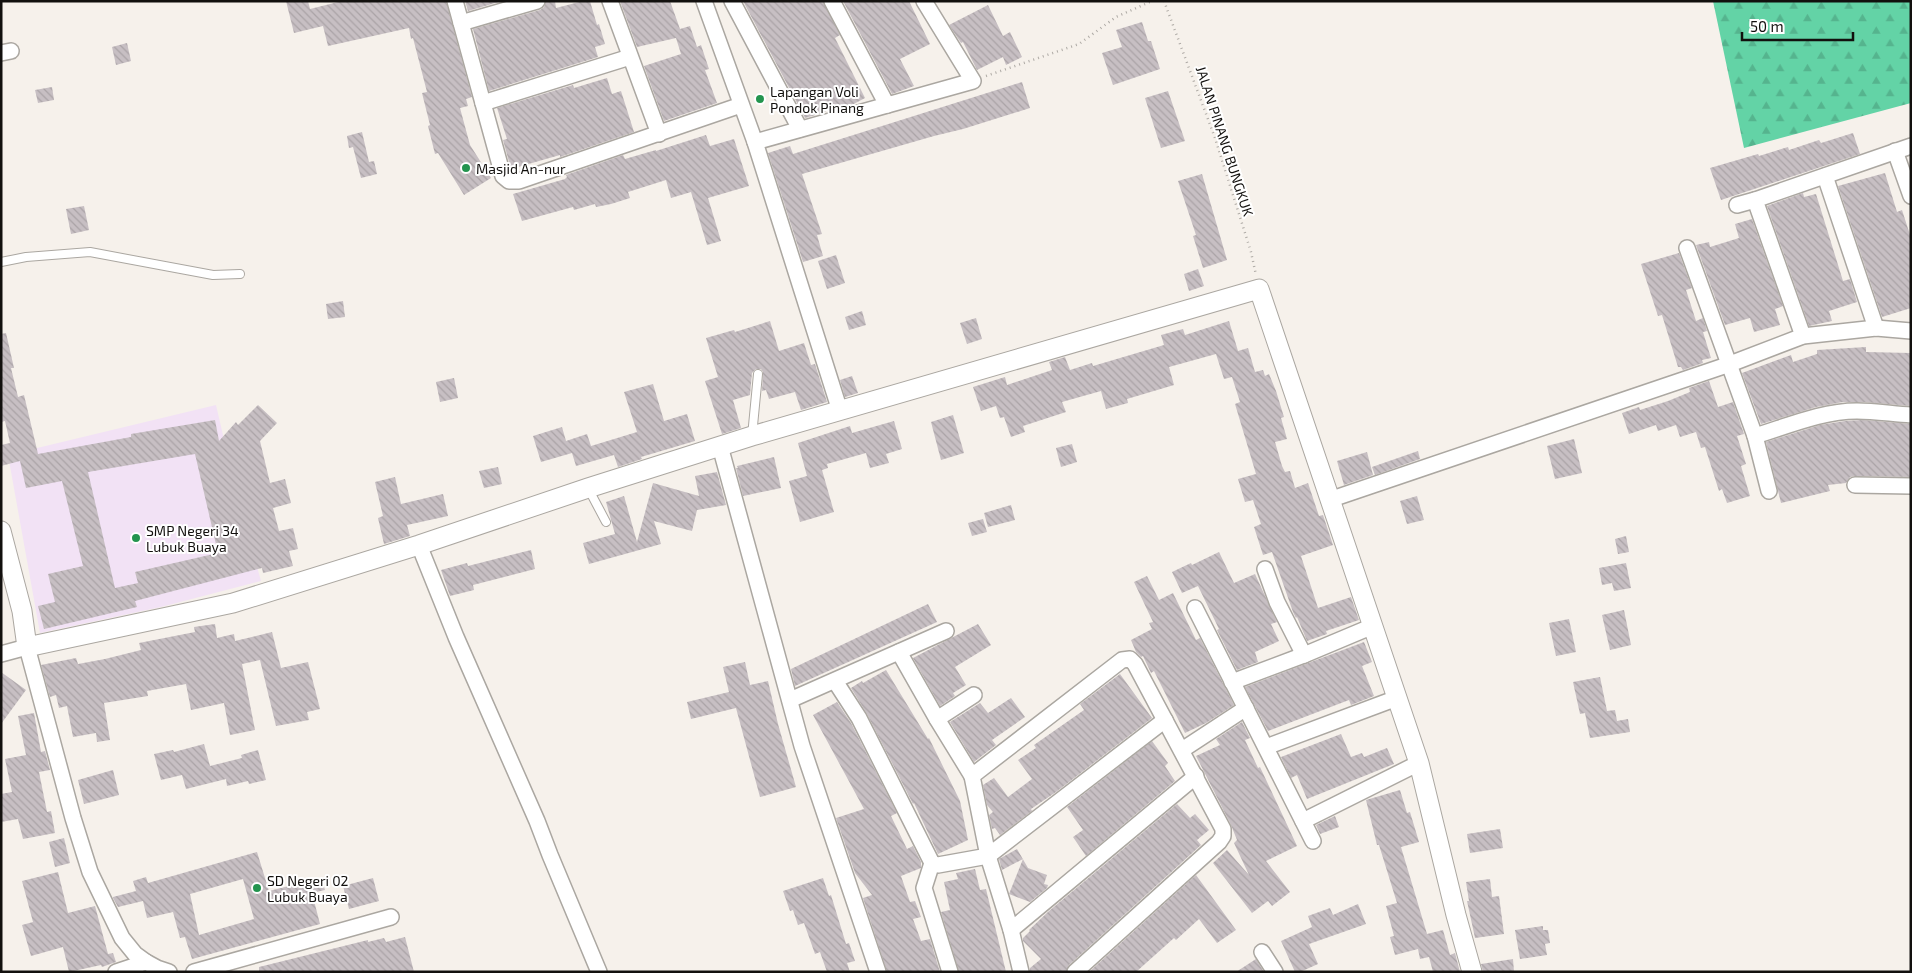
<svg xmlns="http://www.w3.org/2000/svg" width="1912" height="973" font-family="'Exo 2',sans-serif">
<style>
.education{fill:#f2e2f5}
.forest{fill:url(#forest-firs)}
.building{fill:url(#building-back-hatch);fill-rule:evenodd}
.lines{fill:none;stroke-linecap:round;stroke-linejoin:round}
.service-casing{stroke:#aba7a1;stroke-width:10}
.minor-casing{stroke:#aba7a1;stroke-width:18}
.tertiary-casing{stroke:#aba7a1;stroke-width:21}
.path{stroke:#afaba6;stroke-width:2.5;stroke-dasharray:1 4;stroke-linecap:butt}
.service{stroke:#fff;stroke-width:8}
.minor{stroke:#fff;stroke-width:15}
.tertiary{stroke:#fff;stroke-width:19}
.poi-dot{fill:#23944e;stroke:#fff;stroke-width:2}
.labels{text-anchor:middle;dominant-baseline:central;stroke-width:4;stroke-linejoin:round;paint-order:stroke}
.poi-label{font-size:14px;fill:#12100e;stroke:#fff;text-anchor:start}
.street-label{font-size:14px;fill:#12100e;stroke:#fff}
</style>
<defs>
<pattern id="forest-firs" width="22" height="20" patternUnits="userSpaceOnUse" patternTransform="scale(1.25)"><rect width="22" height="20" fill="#63d3a6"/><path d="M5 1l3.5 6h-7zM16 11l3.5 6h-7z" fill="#55b48e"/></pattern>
<pattern id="building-back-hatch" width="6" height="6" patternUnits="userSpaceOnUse" patternTransform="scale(1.25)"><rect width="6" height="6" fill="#c7bfc3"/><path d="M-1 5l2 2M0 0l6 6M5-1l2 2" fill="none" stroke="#aaa3a6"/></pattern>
</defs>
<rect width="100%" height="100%" fill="#f6f1eb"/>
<path class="education" d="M216,405l21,90 24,86 -100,26 -121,26 -32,-178z"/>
<path class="forest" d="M1713,1h198v102l-167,45z"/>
<g class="building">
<path d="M286,1h22l2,8 32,-8h104l26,96 -6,2 2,7 -8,2 10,37 21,33 -27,17 -26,-42 -3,1 -7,-28 2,-1 -8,-32 5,-1 -14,-54 -2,1 -2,-11 -81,18 -5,-20 -29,7z"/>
<path d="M465,1h37l-34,10z"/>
<path d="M546,1h9l1,7 27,-7h7l7,24 2,-1 6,20 -10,3 3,10 -109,34 -16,-62 67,-19 4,-3z"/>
<path d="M620,1h50l10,28 10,-3 7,21 4,-2 8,24 -4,1 12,33 -53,18 -20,-55 37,-12 -5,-16 -39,9z"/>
<path d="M743,1h80l17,34 -5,3 30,60 -15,8 -14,4 -1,-3 -13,6 -17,5z"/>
<path d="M843,1h66l21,43 -30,15 14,27 -22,8z"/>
<path d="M988,5l15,31 7,-4 12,25 -16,8 -3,-8 -26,13 -14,-28 -2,1 -12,-18z"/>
<path d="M1142,22l6,19h3l9,28 -47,16 -11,-32 20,-6 -6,-17z"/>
<path d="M127,43l4,18 -15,4 -4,-18z"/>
<path d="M607,78l5,16 9,-3 13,41 -74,25v-2l-49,14 -8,-29 4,-1 -10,-31 76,-23 1,3z"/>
<path d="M1022,82l8,26 -67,21 -29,7 -132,38 20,60 -5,1 6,21 -20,6 -35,-109 22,-7 3,8z"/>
<path d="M52,87l2,13 -16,3 -3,-13z"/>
<path d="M1168,91l17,50 -24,7 -16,-50z"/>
<path d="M362,132l7,30 5,-1 3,13 -16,4 -8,-31 -4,1 -2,-12z"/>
<path d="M1853,133l7,21 -139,46 -11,-32 48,-14 1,2 29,-9 1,3 30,-10 2,3z"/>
<path d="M706,135l4,11 24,-7 15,47 -41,12 13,43 -14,4 -16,-53 -20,6 -5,-18 -38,12 2,6 -19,6 -15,3 -1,-3 -21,6 -1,-3 -51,14 -9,-27 52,-15 2,-2 -1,-2 57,-20 2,4 31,-9v1z"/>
<path d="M1885,173l12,39 5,-2 9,28v70l-29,9 -44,-131z"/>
<path d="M1202,174l25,86 -24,8 -10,-32 3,-1 -18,-54z"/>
<path d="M1803,193l1,4 12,-3 27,87 7,-2 7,23 -28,9 3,10 -23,5 -42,-120z"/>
<path d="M84,206l5,24 -18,4 -5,-25z"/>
<path d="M1752,219l31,87 -8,3 5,16 -26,7 -4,-14 -25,7 -29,-80 13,-3 1,5 29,-9 -4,-14z"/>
<path d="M1679,253l13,35 -6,2 10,31 7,-3 4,13 -4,1 8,26 -9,2 1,3 -20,7 -2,-3h-3l-16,-52 -4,1 -17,-52z"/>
<path d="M836,255l9,28 -18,6 -9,-28z"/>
<path d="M1198,269l6,17 -15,5 -5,-17z"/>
<path d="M343,301l2,16 -17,2 -2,-15z"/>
<path d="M862,311l4,14 -17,5 -4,-13z"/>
<path d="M976,318l6,21 -15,5 -7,-21z"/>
<path d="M770,321l9,30 25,-8 7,22 4,-1 12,38 -26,8 -6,-18 -26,7 -3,-9 -4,1 1,-19 -2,-3h-5l-4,4 -2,22 -17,5 8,28 -19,6 -17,-53 13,-4 -12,-39 28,-8 1,2z"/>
<path d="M1229,321l9,30 10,-3 7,24 8,-2 2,6 4,-2 7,17 8,26 -3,1 6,21 -12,3 7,24 3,6 5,-1 5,17 13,-5 11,33 4,-1 10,30 -32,11 17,52 33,-11 8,23 -33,11 1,3 -20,7 -10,-24 -1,1 -3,-6 -21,-60 -9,3 -9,-28 7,-3 -8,-24 -8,2 -7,-23 18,-5 -21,-70 5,-2 -8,-25 -8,2 -8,-25 -47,13 5,18 -47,14 1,4 -22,6 -5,-18 -39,11 4,10 -43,14 2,6 -14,5 -7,-20 -4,1 -4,-12 -15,5 -8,-24 32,-10 2,8 45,-15 -3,-8 16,-5 5,13 22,-7 1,3 71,-21 -3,-10 22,-6 2,6z"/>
<path d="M6,333l8,35h-3l7,29 6,-2 14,59 93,-17v-3l84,-14 4,21 17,-19 2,3 20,-20 19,18 -17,18 10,42 15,-4 6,24 -18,5 6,23 14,-3 5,21 -9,2 4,15 -30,7 -1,-5 -81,21 -46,12 2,6 -93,22 -6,-23 17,-4 -7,-28 35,-8 -21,-85 -36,7 -6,-27 -19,5v-21l9,-2 -5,-22 -4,1v-88zM195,454l23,99 -83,19 3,11 -23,5 -27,-116z"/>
<path d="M1866,347v5l45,1v53l-47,-4h-21l-27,5 -55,17 -19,-51 49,-18 2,7 24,-8v-4z"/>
<path d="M852,376l6,17 -13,4 -5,-17z"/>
<path d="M454,378l4,20 -18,4 -4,-20z"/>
<path d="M1709,381l9,26 15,-5 11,32 -7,2 9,28 -5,2 9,30 -23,7 -5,-14 -3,2 -14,-44 -4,1 -5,-16 -16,5 -4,-12 -18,6 -2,-6 -27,9 -7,-21 17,-6 1,3 28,-9 22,-9 -1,-4z"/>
<path d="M653,384l11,37 23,-7 8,27 -54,16 1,2 -24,8 -4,-12 -38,11 -4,-13 -31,9 -8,-26 29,-9 4,14 21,-7 4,12 46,-14 -13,-40z"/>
<path d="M953,415l11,38 -23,7 -10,-38z"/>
<path d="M1863,420l48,4v53l-56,-1 -5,1 -4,6 -18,2 2,6 -49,12 -15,-61 54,-17 25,-4z"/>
<path d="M894,421l8,28 -16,5 3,9 -19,5 -4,-15 -39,11 1,4 -6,2 12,42 -34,10 -11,-41 18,-5 -9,-33 52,-17 2,7z"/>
<path d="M1574,439l8,34 -27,6 -8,-33z"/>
<path d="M1072,444l5,18 -16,5 -5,-19z"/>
<path d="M1418,451l2,8 -45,16 -3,-8z"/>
<path d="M1367,452l6,23 -29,10 -7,-24z"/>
<path d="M774,457l7,31 -38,8 -7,-28h2l-1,-2z"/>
<path d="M498,467l4,17 -18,4 -5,-17z"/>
<path d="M717,472l9,33 -29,5 -5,21 -38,-10 7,23 -72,20 -6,-21 32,-9 -9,-32 18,-6 13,46 16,-59 46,13 -4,-20z"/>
<path d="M395,477l6,27 42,-10 5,22 -41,9 3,11 -26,8 -6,-26 5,-2 -8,-34z"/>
<path d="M1417,496l7,24 -17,4 -7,-23z"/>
<path d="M1011,505l4,15 -27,7 -4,-14z"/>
<path d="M983,519l4,13 -15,4 -4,-13z"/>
<path d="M1626,536l3,16 -11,2 -3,-15z"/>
<path d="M531,550l4,19 -62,16 1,5 -24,6 -9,-26 26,-7 1,3z"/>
<path d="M1219,552l15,31 21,-9 22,48 -6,2 8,17 -24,11 3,10 -21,8 -20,-40 2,-1 -21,-43 -16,7 -10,-21 19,-9 1,2z"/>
<path d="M1626,563l5,25 -17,3 -2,-8 -10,2 -3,-17z"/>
<path d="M1147,576l12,24 14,-7 23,47 4,-2 34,67 -28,18 -21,10 -31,-62 -3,2 -8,-17 -2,1 -5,-5 -5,-12 21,-11 -3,-6 4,-1 -19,-40z"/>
<path d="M928,604l9,18 -142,64 -4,-17z"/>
<path d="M1624,610l7,35 -21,5 -8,-35z"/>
<path d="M1569,619l7,33 -20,4 -7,-33z"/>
<path d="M215,624l2,14 17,-4 1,7 37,-9 9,36 27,-6 12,47 -13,3 2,8 -33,6 -16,-66 -18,4 13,66 -25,5 -6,-32 -33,7 -5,-26 -39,7 1,5 -44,7 6,37 -13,2 -1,-9 -23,4 -6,-31 -8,2 -3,-13 -6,2 -9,-32 35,-7 2,6 27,-5 36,-9 -2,-7 56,-11 -1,-5z"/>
<path d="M978,624l13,21 -36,22 11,18 -13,8 2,3 -15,10 -27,-48z"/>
<path d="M1364,642l8,20 -10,4 12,30 -23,9 -2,-5 -81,31 -23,-44z"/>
<path d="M745,662l5,23 18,-4 10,43 18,63 -36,10 -24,-89 -45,11 -4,-17 42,-10 -6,-25z"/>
<path d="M886,670l42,69 1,-1 31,63 8,39 -30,14 -24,-51 -1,1 -46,-90 -16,-26 11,-7 1,2z"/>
<path d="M1,672l25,18 -25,34z"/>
<path d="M1120,674l32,44 -96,74 -25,17 1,2 -32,24 -5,-7 -3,1 -3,-14 4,-3 -6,-7 -4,-20 11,-7 14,19 24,-18 -14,-19 18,-12 -2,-3 50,-35 -4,-6z"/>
<path d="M1600,677l7,34 8,-1 2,11 11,-2 2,13 -40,6 -5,-25 -5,1 -7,-32z"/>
<path d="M1011,698l14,19 -33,23 4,5 -22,17 -24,-40 30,-19 8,10z"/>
<path d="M837,702l14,21 46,90 -6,3 16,33 6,-3 8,16v6l-20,8 9,26 5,-1 6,16 -8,2 8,22 9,-2 10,33h-53l-24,-74 9,-3 -17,-22 -19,-55 28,-9 -51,-94z"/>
<path d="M34,713l7,39 4,-1 5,19 -11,2 8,40 4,-1 4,22 -32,6 -5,-20 -17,3v-28l11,-2 -7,-33 21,-4 -8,-39z"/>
<path d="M1242,722l8,16 -5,2 13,28 2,-1 37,79 -31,15 24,31 -18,14 -4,-5 -16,12 -39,-50 14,-13 22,25 -15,-32 3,-3 -6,-15 -35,-69 24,-11 -4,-6z"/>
<path d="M1341,734l10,23 11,-4 2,4 23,-9 7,16 -87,35 -10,-24 -6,3 -10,-21z"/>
<path d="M1152,741l16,22 -3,3 10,15 -89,75 -13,-19 10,-7 -16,-23z"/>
<path d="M204,744l6,22 32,-8 -1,-3 17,-5 8,30 -17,4 -1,-3 -21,5 -1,-7 -40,10 -4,-14 -21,5 -7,-26 19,-4 1,2z"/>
<path d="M113,770l6,25 -35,9 -6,-24z"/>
<path d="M1400,790l7,23 3,-1 9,30 -18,5 26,87 16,-4 7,25 5,-2 5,19h-27l-4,-15 -9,2 -2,-10 -23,6 -5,-18 4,-1 -8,-30 11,-3 -18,-58h-2l-11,-45z"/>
<path d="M1177,804l13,14 5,-4 14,16 -12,10 4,5 -132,120 -3,7h-36v-4l11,-9 -18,-18v-3l7,-7 -1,-1 20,-19z"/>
<path d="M1335,816l4,11 -19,7 -4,-9z"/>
<path d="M1500,829l3,19 -33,5 -3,-19z"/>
<path d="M64,838l6,25 -15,4 -6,-25z"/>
<path d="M1017,849l11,19 19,7 -3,9 4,1 -1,3 -17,14 -21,-8 14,-35 -21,11 -3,-11z"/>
<path d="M257,852l12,39 52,-13 4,12 -13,3 8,31 -128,35 -7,-22 -5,1 -7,-26 -26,6 -4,-17 -25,6 -5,-9v-1l23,-6 -3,-10 13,-4 2,6zM243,879l11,40 -55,16 -9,-41z"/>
<path d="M975,869l5,21 6,-1 20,83h-47l-18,-60 9,-2 -6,-28 14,-3 -2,-6z"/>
<path d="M58,872l10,41 27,-7 13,48 5,-1 3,9 -14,5 -1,-2 -32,7 -6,-25 -32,9 -9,-31 11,-3 -11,-41z"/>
<path d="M1196,875l40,55 -19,13 -18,-24 -23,21 -2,-2 -38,34h-47z"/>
<path d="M373,878l6,23 -30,8 -6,-23z"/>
<path d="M823,878l6,18 2,-1 15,49 3,-1 6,18 -8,2 3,9h-23l-7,-20 -5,2 -11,-31 -6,2 -5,-15 -3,1 -7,-20z"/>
<path d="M1490,879l2,18 7,-1 5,38 -29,4 -8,-37h2l-3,-19z"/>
<path d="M1358,904l8,20 -57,20 9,20 -18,8h-5l-14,-31 31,-14 -4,-11 22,-8 3,7z"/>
<path d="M1543,926v4h5l2,13 -5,1 2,11 -27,4 -5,-29z"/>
<path d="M405,937l9,35h-155v-5l109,-27v2l16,-4 2,4z"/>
<path d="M1256,959l8,13h-28z"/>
<path d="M1513,959l1,13h-31l-2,-8z"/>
</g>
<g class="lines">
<defs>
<g id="service">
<path d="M1,262l25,-5 64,-5 123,23 27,-1"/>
<path d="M752,436l6,-62"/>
<path d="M588,488l18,34"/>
</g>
<g id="minor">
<path d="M455,1l48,175 6,5h10l222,-76"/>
<path d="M610,1l49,133"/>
<path d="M704,1l51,141 85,269"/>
<path d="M732,1l68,128"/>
<path d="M832,1l55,104"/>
<path d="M461,23l76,-22"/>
<path d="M1,53l10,-2"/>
<path d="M483,103l147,-46"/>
<path d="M755,142l218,-61 -49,-80"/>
<path d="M1895,151l16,45"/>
<path d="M1825,176l51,152"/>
<path d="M1737,205l18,-5"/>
<path d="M1687,248l68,188 14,55"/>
<path d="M1803,336l-48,-136 156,-54"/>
<path d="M1755,436c33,-10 67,-25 102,-25 18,0 36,3 54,4"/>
<path d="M720,446l82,300 76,226"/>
<path d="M1855,485l56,1"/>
<path d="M1329,500l401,-136 73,-28 73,-8 35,3"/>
<path d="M419,545l37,92 81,184 13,34 49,117"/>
<path d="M1265,569l12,33 27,53"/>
<path d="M1195,608l118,233"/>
<path d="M899,652l38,67 35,57"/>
<path d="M1,654l26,-7 46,171 17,54 32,66 13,16 11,8 11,6 12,4"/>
<path d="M835,681l24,37 73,145 6,2 50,-9 177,-136"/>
<path d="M1232,682l72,-27 69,-29"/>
<path d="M790,700l156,-69"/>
<path d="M937,719l37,-24"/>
<path d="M1266,747l131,-49"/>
<path d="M1182,750l64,-42"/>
<path d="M1303,821l116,-58"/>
<path d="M932,863l-8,25 26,84"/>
<path d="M1011,930l185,-154"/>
<path d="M1262,952l13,20"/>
<path d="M116,972l30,-10"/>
<path d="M194,972l197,-55"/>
<path d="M1021,972l-10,-42 -23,-74 -16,-80 150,-116 8,-1 5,5 88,165v7l-4,6 -144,130"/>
</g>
<path id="tertiary" d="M1,531l21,80 5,36 206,-44 186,-58 169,-57 164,-52 507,-147 160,474 37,152 16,57"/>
</defs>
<use href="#service" class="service-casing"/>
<use href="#minor" class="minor-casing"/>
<use href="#tertiary" class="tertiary-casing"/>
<g class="path">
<path d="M1164,1l51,137 36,114 5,23"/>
<path d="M986,76l93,-32 37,-27 36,-16"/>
</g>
<use href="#service" class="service"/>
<use href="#minor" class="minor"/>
<use href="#tertiary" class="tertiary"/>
</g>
<g class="poi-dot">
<circle cx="760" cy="99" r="5"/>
<circle cx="466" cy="168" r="5"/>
<circle cx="136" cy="538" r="5"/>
<circle cx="257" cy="888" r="5"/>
</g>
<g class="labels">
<g class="poi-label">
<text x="770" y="91">Lapangan Voli<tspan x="770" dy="16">Pondok Pinang</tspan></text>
<text x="476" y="168">Masjid An-nur</text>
<text x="146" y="530">SMP Negeri 34<tspan x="146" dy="16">Lubuk Buaya</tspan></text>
<text x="267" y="880">SD Negeri 02<tspan x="267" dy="16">Lubuk Buaya</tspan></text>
</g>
<g class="street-label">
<text transform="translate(1225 141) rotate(72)">JALAN PINANG BUNGKUK</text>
</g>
</g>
<rect width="1912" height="973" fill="none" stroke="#12100e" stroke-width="5"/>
<path d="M1742 32v8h111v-8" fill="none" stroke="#12100e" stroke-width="2.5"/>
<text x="1750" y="32" font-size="15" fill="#12100e" stroke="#ffffff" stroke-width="4" paint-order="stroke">50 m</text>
</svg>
